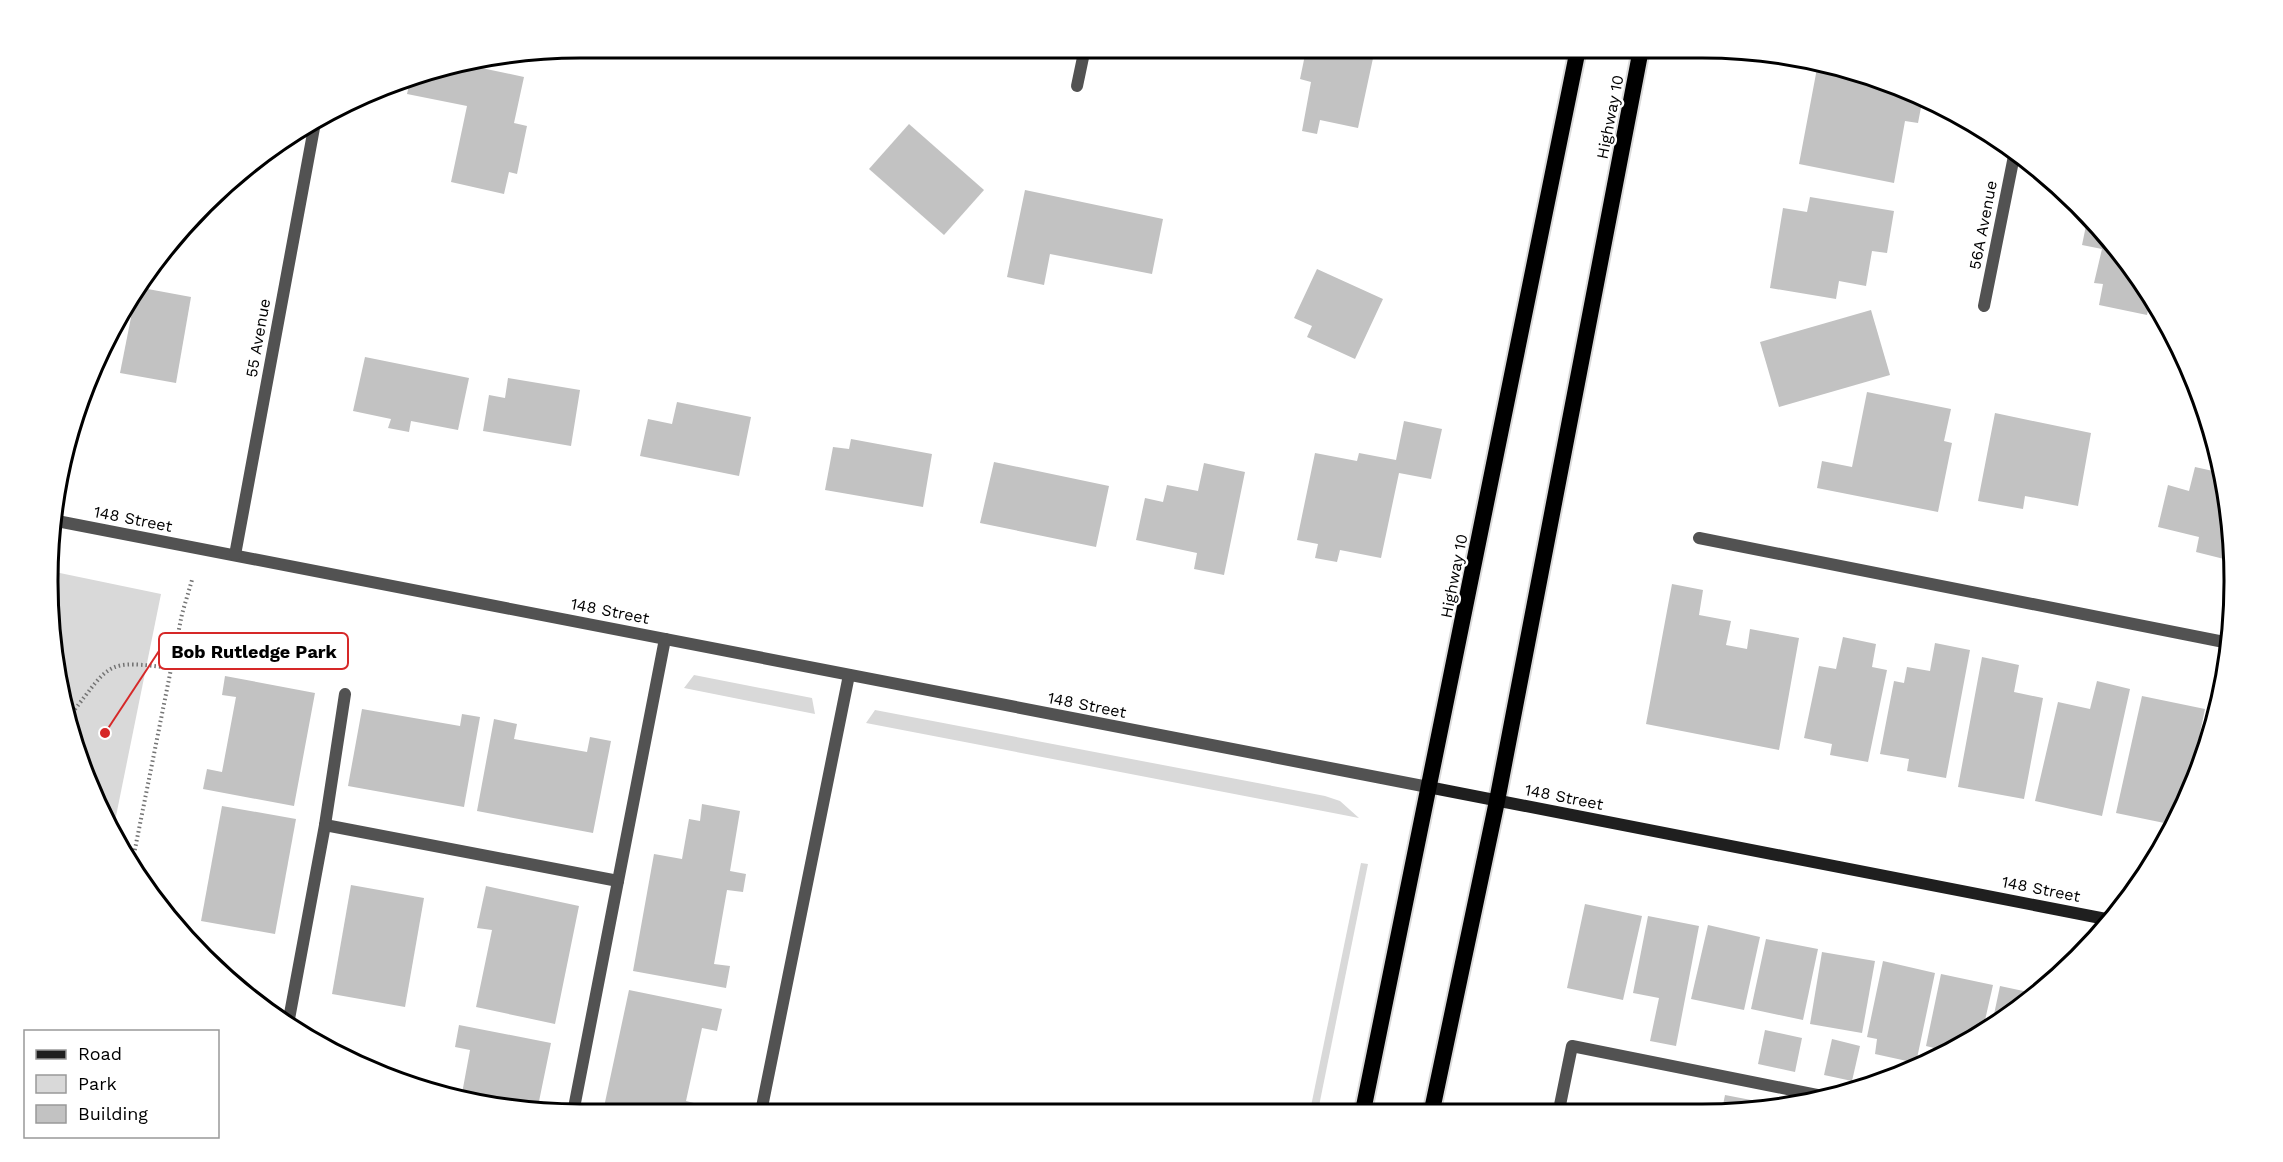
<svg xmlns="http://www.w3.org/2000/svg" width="2283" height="1162" font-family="'Work Sans',sans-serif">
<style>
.green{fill:#d9d9d9}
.building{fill:#c2c2c2}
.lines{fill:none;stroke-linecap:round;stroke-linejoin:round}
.trunk-casing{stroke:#dbdbdb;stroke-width:20}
.path{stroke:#747474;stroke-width:4;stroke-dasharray:1.5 3;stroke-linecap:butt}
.service{stroke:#525252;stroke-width:12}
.minor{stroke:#525252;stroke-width:12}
.secondary{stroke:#1f1f1f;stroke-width:12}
.trunk{stroke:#000;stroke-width:16}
.labels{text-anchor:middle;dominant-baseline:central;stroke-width:5;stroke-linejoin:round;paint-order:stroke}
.street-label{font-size:16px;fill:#000;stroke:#fff}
.rim{fill:none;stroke:#000;stroke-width:3}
.leader{fill:none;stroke:#d62828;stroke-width:2}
.callout-dot{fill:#d62828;stroke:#fff;stroke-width:2}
.callout{fill:#fff;stroke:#d62828;stroke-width:2}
.callout-label{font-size:18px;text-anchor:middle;font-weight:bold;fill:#000}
</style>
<rect width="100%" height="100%" fill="#fff"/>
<g class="green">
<path d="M55,572l106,22 -48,237 -10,-15 -50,-166z"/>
<path d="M694,675l118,23 3,16 -131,-26z"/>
<path d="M875,710l450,86 15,5 19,17 -493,-95z"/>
<path d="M1361,863l7,1 -50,247h-8z"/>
</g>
<g class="building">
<path d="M1319,49h56l-17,79 -38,-8 -3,14 -15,-3 9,-49 -11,-3 5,-24 12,3z"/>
<path d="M1818,63l22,3 83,31 -5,26 -13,-2 -11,62 -95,-19z"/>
<path d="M472,66l52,11 -10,46 13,3 -10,48 -8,-2 -5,22 -53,-12 16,-76 -60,-12 4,-18z"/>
<path d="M909,124l75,66 -40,45 -75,-66z"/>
<path d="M1025,190l138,29 -11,55 -102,-20 -6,31 -37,-8z"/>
<path d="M1810,197l84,14 -7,42 -15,-2 -6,35 -27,-5 -3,18 -66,-11 13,-80 24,4z"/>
<path d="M2088,216l14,13 49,68 -4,18 -48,-10 4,-21 -9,-1 8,-34 -20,-4z"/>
<path d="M1317,269l66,30 -28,60 -48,-22 5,-11 -18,-8z"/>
<path d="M137,287l54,10 -15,86 -56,-10z"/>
<path d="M1871,310l19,65 -111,32 -19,-65z"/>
<path d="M365,357l104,21 -11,52 -47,-9 -2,11 -21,-4 3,-9 -38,-8z"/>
<path d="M508,378l72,12 -9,56 -88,-15 6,-36 16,3z"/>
<path d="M1867,392l84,17 -7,32 8,2 -14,69 -121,-24 5,-27 30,6z"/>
<path d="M677,402l74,15 -12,59 -99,-20 8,-37 24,5z"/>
<path d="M1995,413l96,20 -13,73 -53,-10 -2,13 -45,-8z"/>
<path d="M1404,421l38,8 -11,50 -32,-6 -18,85 -41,-8 -3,12 -22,-4 3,-14 -21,-4 18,-87 42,8 2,-8 37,7z"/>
<path d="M851,439l81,15 -9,53 -98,-17 8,-43 16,2z"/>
<path d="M994,462l115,24 -13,61 -116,-24z"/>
<path d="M1204,463l41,9 -21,103 -30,-6 3,-16 -61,-13 9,-42 18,4 4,-17 31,6z"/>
<path d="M2195,467l27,6 8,38 2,50 -36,-9 3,-15 -41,-10 10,-42 21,6z"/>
<path d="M1672,584l31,6 -4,25 32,6 -5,24 21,4 3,-20 49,9 -20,112 -133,-26z"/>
<path d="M1843,637l33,7 -4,23 15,3 -19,92 -38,-7 2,-11 -28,-6 15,-72 17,3z"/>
<path d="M1935,643l35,7 -24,128 -39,-7 2,-12 -29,-5 14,-73 10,2 3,-16 23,4z"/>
<path d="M1982,657l37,8 -5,27 29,6 -19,101 -66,-12z"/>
<path d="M225,676l90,17 -21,113 -91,-17 4,-20 15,3 14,-75 -14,-2z"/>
<path d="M2097,681l33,8 -28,127 -67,-15 23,-99 32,7z"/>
<path d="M2142,696l63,13 -19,91 -12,25 -58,-12z"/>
<path d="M362,709l98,17 2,-12 18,3 -16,90 -116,-21z"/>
<path d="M494,719l23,5 -3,15 73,13 3,-15 21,4 -18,92 -116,-22z"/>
<path d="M702,804l38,7 -10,60 16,3 -3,18 -16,-2 -13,74 16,2 -4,22 -93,-17 21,-117 28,5 7,-40 11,2z"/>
<path d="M222,806l74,13 -21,115 -74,-13z"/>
<path d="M351,885l73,13 -19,109 -73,-13z"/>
<path d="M486,886l93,20 -24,118 -79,-17 16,-77 -15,-2z"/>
<path d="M1585,904l57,12 -19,84 -56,-12z"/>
<path d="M1648,916l51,10 -23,120 -26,-5 9,-43 -26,-5z"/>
<path d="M1708,925l52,12 -16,73 -53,-11z"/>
<path d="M1766,939l52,10 -15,71 -52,-11z"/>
<path d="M1822,952l53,9 -13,72 -52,-9z"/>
<path d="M1883,961l52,12 -19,90 -41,-9 2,-15 -10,-2z"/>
<path d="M1941,974l52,11 -10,44 -37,22 -20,-5z"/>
<path d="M2000,986l37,8 -11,10 -34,20z"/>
<path d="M629,990l93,19 -5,22 -15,-3 -16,73 16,4 -2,7 -71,1 -25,-6z"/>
<path d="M459,1025l92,18 -14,68 -76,-12 9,-49 -15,-3z"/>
<path d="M1765,1030l37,8 -7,34 -37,-8z"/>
<path d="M1832,1039l28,7 -8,35 -28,-6z"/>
<path d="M1725,1095l26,5 -1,9 -28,1z"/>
</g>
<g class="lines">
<defs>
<g id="trunk">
<path d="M1432,1110l65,-309 144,-752"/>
<path d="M1363,1111l215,-1062"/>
</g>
</defs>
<use href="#trunk" class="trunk-casing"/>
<g class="path">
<path d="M72,713c40,-51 33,-53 100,-45"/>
<path d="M133,859l49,-245 10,-34"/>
</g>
<g class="service">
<path d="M1699,538l530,105"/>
<path d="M325,825l293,56"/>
<path d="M289,1019l36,-194 20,-131"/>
<path d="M1559,1110l13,-64 250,50"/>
<path d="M761,1112l88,-437"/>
<path d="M573,1113l92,-474"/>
</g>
<g class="minor">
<path d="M1077,86l8,-38"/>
<path d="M1984,306l31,-155"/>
<path d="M57,521l1371,266"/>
<path d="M235,555l79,-427"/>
</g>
<path class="secondary" d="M1428,787l683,133"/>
<use href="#trunk" class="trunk"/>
</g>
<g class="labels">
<g class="street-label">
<text transform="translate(1610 117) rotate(-79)">Highway 10</text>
<text transform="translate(1983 225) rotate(-79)">56A Avenue</text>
<text transform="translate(258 338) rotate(-80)">55 Avenue</text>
<text transform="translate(133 519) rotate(11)">148 Street</text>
<text transform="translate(1454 576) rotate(-79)">Highway 10</text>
<text transform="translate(610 611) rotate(11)">148 Street</text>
<text transform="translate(1087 705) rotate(11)">148 Street</text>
<text transform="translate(1564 797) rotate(11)">148 Street</text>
<text transform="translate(2041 889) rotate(11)">148 Street</text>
</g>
</g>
<path d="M0 0H2283V1162H0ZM580 58H1702A522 522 0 0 1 2224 580V582A522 522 0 0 1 1702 1104H580A522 522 0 0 1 58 582V580A522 522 0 0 1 580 58Z" fill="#fff" fill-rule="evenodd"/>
<path class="rim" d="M580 58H1702A522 522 0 0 1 2224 580V582A522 522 0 0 1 1702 1104H580A522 522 0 0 1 58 582V580A522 522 0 0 1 580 58Z"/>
<path class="leader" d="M105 733L159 651"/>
<circle class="callout-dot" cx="105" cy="733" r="6"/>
<rect class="callout" x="159" y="633" width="189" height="36" rx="6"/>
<g class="callout-label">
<text x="254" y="658">Bob Rutledge Park</text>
</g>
<rect x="24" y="1030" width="195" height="108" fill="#ffffff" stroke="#999999" stroke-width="1.5"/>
<rect x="36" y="1050" width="30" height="9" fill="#1f1f1f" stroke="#999999" stroke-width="1.5"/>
<text x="78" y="1060" font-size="18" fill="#000000">Road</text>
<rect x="36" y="1075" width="30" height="18" fill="#d9d9d9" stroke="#999999" stroke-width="1.5"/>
<text x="78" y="1090" font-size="18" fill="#000000">Park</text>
<rect x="36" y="1105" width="30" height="18" fill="#c2c2c2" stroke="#999999" stroke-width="1.5"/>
<text x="78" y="1120" font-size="18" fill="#000000">Building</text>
</svg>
